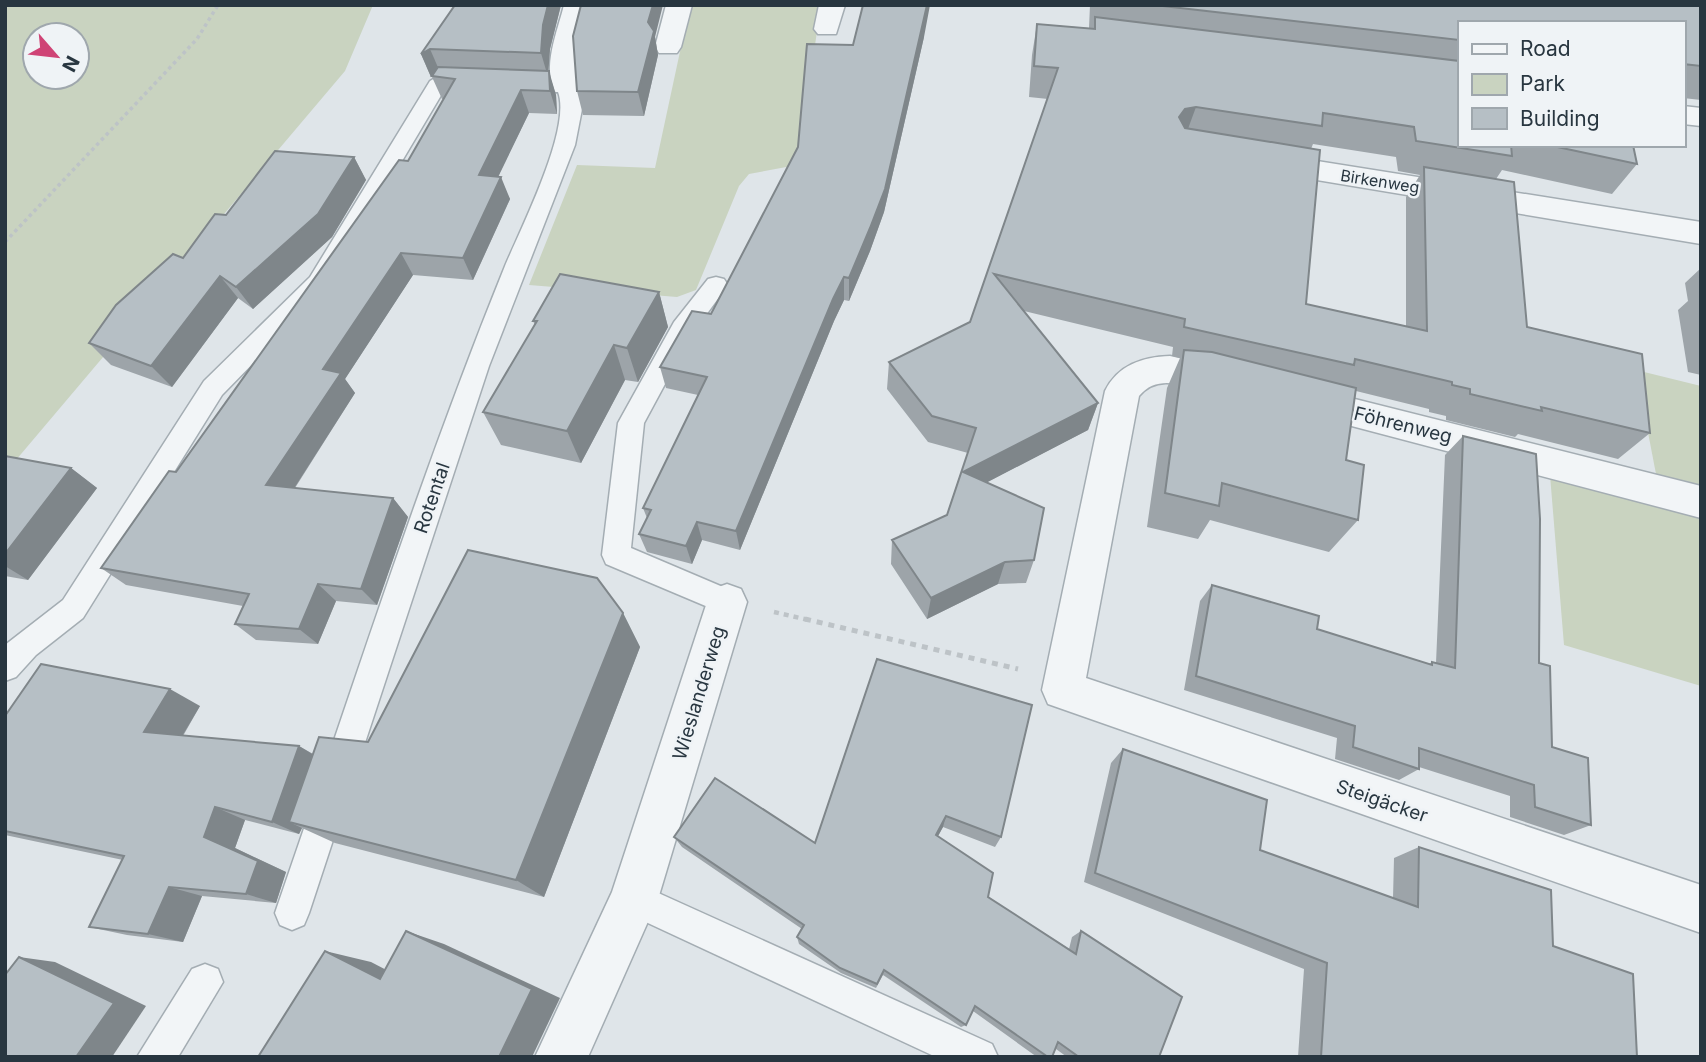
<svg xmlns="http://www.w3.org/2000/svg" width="1706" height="1062" font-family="Inter,sans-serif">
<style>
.green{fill:#c9d3c0;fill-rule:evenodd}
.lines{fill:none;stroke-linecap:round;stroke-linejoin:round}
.service-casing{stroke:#a4adb3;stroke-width:3}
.minor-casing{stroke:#a4adb3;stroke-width:3}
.path-far2{stroke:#bdc3c7;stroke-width:3.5;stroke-dasharray:3.5 3.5;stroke-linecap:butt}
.path-far1{stroke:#bdc3c7;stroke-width:4.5;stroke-dasharray:5 5;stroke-linecap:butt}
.path{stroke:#bdc3c7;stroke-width:5;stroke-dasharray:6 6;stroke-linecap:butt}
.service{fill:#f2f5f7;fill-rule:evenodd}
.minor{fill:#f2f5f7;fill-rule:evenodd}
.wall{fill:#9da4a9;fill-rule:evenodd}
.shaded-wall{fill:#7f868a}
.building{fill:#b6bfc5;stroke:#7f868a;stroke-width:2}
.labels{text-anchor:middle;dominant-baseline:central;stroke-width:5;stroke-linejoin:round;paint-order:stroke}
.far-street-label{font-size:16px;fill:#283640;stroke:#eff3f6}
.street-label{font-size:19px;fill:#283640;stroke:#eff3f6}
</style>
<rect width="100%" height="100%" fill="#dfe5e9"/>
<g class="green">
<path d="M5,5h368l-28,66 -340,402zM35,35h42v42h-42z"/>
<path d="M690,5h131l-24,160 -48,9 -10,12 -43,104 -19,7 -148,-12 48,-120 78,3z"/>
<path d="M1636,370l65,16v100l-45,-12z"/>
<path d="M1550,475l151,41v170l-137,-41z"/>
</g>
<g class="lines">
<defs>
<g id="service">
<path d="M440,75l31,1 10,6 -10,6 -25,-1 -120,202 -104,106 -139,223 -47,37 -20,22 -11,4v-36l58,-45 141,-219 106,-104 120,-196z"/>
<path d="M536,79l30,1 10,6 7,18 -8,41 -86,221 -180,547 -5,12 -12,5 -12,-5 -5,-12c75,-216 144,-435 230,-647 16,-38 67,-138 53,-174l-29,-3 -3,-4 3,-4z"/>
<path d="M716,277l8,2 4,6 -36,49 -48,89 -13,125 106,45 5,9 -5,9 -10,4 -121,-51 -4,-9 16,-132 56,-101 34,-43z"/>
<path d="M634,882l358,162 6,13h-62l-314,-146 -5,-12 5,-12z"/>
<path d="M205,964l13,5 5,13 -45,75h-41l55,-88z"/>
</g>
<g id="minor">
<path d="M564,5h26l-13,55 3,26 -4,6h-20c-15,-23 2,-62 8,-87z"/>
<path d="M666,5h26l-11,42 -4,6h-18l-4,-6z"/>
<path d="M819,5h26l-9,29h-18l-4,-5z"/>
<path d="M1683,106l18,2v18l-18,-2z"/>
<path d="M1267,153l434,69v22l-444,-74 -5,-7 5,-7z"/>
<path d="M1170,356l69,16 5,10 -5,10c-32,10 -74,-28 -100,4l-53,282 615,207v48l-653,-229 -6,-14 63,-299c13,-26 37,-34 65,-35z"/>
<path d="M1303,386l398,100v32l-410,-108 -6,-10 6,-10z"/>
<path d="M727,584l14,5 6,13 -89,297 -70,158h-53l77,-165 95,-290 6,-13z"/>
</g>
</defs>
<use href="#service" class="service-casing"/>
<use href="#minor" class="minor-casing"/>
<path class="path-far2" d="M5,242l192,-203 21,-34"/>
<path class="path-far1" d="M774,612l39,9"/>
<path class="path" d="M805,619l213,50"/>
<use href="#service" class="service"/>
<use href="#minor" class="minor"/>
</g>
<g class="wall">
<path d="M455,5h106l-11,44 -2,22 8,24 1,19 -28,-1 -31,63 12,23 -37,81 -60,-5 -68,104 10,14 -60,95 98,10 15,19 -31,88 -41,-4 -18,43 -62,-4 -21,-16 8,-18 -117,-21 -25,-17 75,-96 232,-311 36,-62h-2l-10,-22h-1l-10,-23z"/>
<path d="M1090,5h611v95l-18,-2v-75h-224v122h174l4,19 -25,30 -110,-24 -6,9 31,148 123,106 -32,26 -100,-25 -3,3 -69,-17v-4l-17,-4v-3l-73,-18 -10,69 12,60 -29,32 -119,-32 -12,19 -51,-12 20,-139 13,-30 -8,-2 1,-9 -149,-36 74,92 -10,27 -101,52 47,78 -8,23 -28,1 -71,35 -36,-55 1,-24 55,-25 21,-62 -40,-11 -41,-53 2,-27 81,-40 78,-223 -19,-2 3,-42 5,-31 52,4zM1313,144l83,13 2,14 22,4 -14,22v129l-100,-22 5,-155z"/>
<path d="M655,37l3,18 -14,61 -61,-1 -6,-24z"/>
<path d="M924,37l-40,175 -14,39 -21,50 -5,-1 -10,21 -94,229 -38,-10 -10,24 -45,-12 -8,-18 8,-16 -4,-10 55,-113 -32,-7 -6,-21 51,-53 142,-269z"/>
<path d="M354,157l12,23 -34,57 -79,72 -15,-11 -66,89 -61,-22 -22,-22 94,-85 43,-43z"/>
<path d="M1701,268v107l-13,-3 -10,-62 10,-9 -3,-18z"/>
<path d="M659,292l9,35 -30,55 -13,-2 -44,83 -80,-18 -18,-33 52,-87 -2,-4z"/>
<path d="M1463,436l76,227 13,84 39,78 -27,10 -54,-18v-21l-91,-29v2l-20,11 -64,-21 2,-21 -153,-48 16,-89 12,-16 105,44 112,35 3,-2 4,1 9,-208z"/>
<path d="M5,456l66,12 26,20 -69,92 -23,-4z"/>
<path d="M623,613l17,34 -96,250 -209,-54 -33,-15 -3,6 -54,-14 -10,28 51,24 -10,31 -74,-7 -19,46 -56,-7 -38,-8 34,-67 -118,-25v-119l195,-10 -17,30 116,10 14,8 55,-12z"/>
<path d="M877,659l124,178 -6,10 -52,-20 -5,9 50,61 81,52 3,-12 9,-6 78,126h-92l-11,-8 -4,8h-15l-64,-46 -7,14 -5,2 -78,-52 -7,13 -35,-15 -42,-29 -2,-7 5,-8 -120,-82 -8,-10 141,6z"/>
<path d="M1123,749l137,101 133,48 1,-40 25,-11 134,99 84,111h-339l6,-88 -220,-87 27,-119z"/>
</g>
<g class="shaded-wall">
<path d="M548,5h13l-11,44 -2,28 -7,-24 2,-28z"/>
<path d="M653,5h10l-8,32 3,18 -14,61 -6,-24 10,-70z"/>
<path d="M927,5h3l-6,32 -40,175 -14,39 -21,50v-23z"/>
<path d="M430,49l10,23 -9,5 -10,-23z"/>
<path d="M549,71l7,24 1,19 -7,-23z"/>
<path d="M521,90l8,23 -41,85 -9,-23z"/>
<path d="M1196,107l-11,30 -6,-20 6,-8z"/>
<path d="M354,157l12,23 -34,57 -79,72 -17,-22z"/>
<path d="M501,177l9,22 -37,81 -10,-22z"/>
<path d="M401,253l12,22 -68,104 10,14 -71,111 -18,-19 57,-116z"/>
<path d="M220,276l18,22 -66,89 -21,-21z"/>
<path d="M844,277v23l-10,21 -94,229 -4,-19 97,-232z"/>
<path d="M659,292l9,35 -30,55 -11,-34z"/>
<path d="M614,345l11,35 -44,83 -14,-32z"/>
<path d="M1098,403l-10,27 -129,67 4,-25z"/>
<path d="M71,468l26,20 -69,92 -23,-14v-12z"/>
<path d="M393,498l15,19 -31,88 -16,-16z"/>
<path d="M697,522l5,18 -10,24 -6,-18z"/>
<path d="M1005,562l-7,22 -71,35 4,-21z"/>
<path d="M318,584l18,17 -18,43 -19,-15z"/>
<path d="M623,613l17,34 -96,250 -28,-17z"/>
<path d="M170,689l30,17 -25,42 -31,-16z"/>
<path d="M299,746l25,15 -35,61 13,6 -3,6 -27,-12z"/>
<path d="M215,807l30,13 -10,28 51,24 -10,31 -30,-9 -42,-57z"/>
<path d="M946,816l-3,11 -10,18 3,-10z"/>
<path d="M169,887l33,9 -19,46 -35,-8z"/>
<path d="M406,931l38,13 116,54 -28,59h-33z"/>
<path d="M325,951l46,11 50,26 -41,-9z"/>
<path d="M19,957l36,5 91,44 -34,51h-36z"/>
</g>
<g class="building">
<path d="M455,5h93l-5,20 -2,28 -111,-4 -9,5z"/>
<path d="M581,5h72l-5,17 6,9 -16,61 -61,-1 -4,-55z"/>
<path d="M863,5h64l-42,184 -15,39 -21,50 -5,-1 -11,22 -97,232 -39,-9 -11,24 -47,-12 12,-24 -8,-2 64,-131 -47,-10 32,-56 19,3 87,-167 9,-103 46,1z"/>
<path d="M1154,5h547v61l-18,-2v-41h-224v17z"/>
<path d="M1095,17l364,44v84h52l1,11 -96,-15 -2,-14 -91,-14 -1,13 -126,-19 -11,2 -6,8 6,11 135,22 -14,154 121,27 -3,-164 90,15 13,145 115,27 8,79 -109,-26 1,4 -72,-17v-5l-18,-4v-3l-97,-23 -1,6 -170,-38 1,-8 -191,-45 104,129 -135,69 81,36 -10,52 -29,2 -74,36 -39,-58 55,-25 29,-87 -44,-12 -43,-54 81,-40 88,-254 -24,-2 3,-42 58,5z"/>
<path d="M438,67l111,4 1,20 -29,-1 -42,85 22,2 -38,81 -62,-5 -78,116 18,4 -75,112 127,13 -32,91 -43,-5 -19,45 -64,-5 14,-30 -148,-26 68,-97 7,1 223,-312 9,1 47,-82 -23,-3z"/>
<path d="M1548,145h85l4,19z"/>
<path d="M275,151l79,6 -36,57 -82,73 -16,-11 -69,90 -62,-23 27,-38 57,-51 10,4 32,-44 11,1z"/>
<path d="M560,274l99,18 -32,56 -13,-3 -47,86 -84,-19 54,-91h-4z"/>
<path d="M1184,350l28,2 144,36 -10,72 18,5 -6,55 -136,-37 -3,23 -54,-13z"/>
<path d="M1463,436l73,18 4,65 -1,144 11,3 2,81 36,11 3,67 -56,-18 -1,-22 -115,-37v21l-66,-22 2,-21 -159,-50 16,-91 107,31 -2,13 115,36v-3l23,6z"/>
<path d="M5,456l66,12 -66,86z"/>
<path d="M468,550l129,28 26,35 -107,267 -227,-58 30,-85 49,5z"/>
<path d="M877,659l155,46 -31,132 -55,-21 -10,19 57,38 -5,24 88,57 5,-23 101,66 -23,60h-80l-21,-15 -6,15h-4l-73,-51 -9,19 -82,-55 -7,14 -37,-16 -43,-31 7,-12 -130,-88 41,-59 100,65z"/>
<path d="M41,664l129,25 -26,43 155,14 -27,76 -57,-15 -11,30 54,24 -12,33 -77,-7 -21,47 -59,-7 35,-71 -119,-25v-115z"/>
<path d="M1123,749l144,51 -7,50 158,57 1,-60 132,43 2,56 80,28 4,83h-316l6,-94 -232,-90z"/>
<path d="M406,931l126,58 -33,68h-241l67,-106 55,28z"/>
<path d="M19,957l95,46 -38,54h-71v-82z"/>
</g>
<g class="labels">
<g class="far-street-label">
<text transform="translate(1380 181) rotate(9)">Birkenweg</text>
</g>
<g class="street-label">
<text transform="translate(1403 425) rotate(14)">Föhrenweg</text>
<text transform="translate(432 498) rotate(-71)">Rotental</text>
<text transform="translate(699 693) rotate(-73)">Wieslanderweg</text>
<text transform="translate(1382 801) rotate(19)">Steigäcker</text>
</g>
</g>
<rect width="1706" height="1062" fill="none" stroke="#283640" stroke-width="14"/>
<rect x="1458" y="21" width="228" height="126" fill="#eff3f6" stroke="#9fa7ad" stroke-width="2"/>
<rect x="1472" y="44" width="35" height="10" fill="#f2f5f7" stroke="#9fa7ad" stroke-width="2"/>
<text x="1520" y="56" font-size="21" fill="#283640">Road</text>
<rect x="1472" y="74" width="35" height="21" fill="#c9d3c0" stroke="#9fa7ad" stroke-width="2"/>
<text x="1520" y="91" font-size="21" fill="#283640">Park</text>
<rect x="1472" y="108" width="35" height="21" fill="#b6bfc5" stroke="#9fa7ad" stroke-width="2"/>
<text x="1520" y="126" font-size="21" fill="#283640">Building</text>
<g transform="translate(56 56) rotate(118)"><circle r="33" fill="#eff3f6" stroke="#9fa7ad" stroke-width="2"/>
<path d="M0-5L12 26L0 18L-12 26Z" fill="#cf4375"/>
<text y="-10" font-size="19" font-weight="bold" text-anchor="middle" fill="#283640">N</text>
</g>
</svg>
